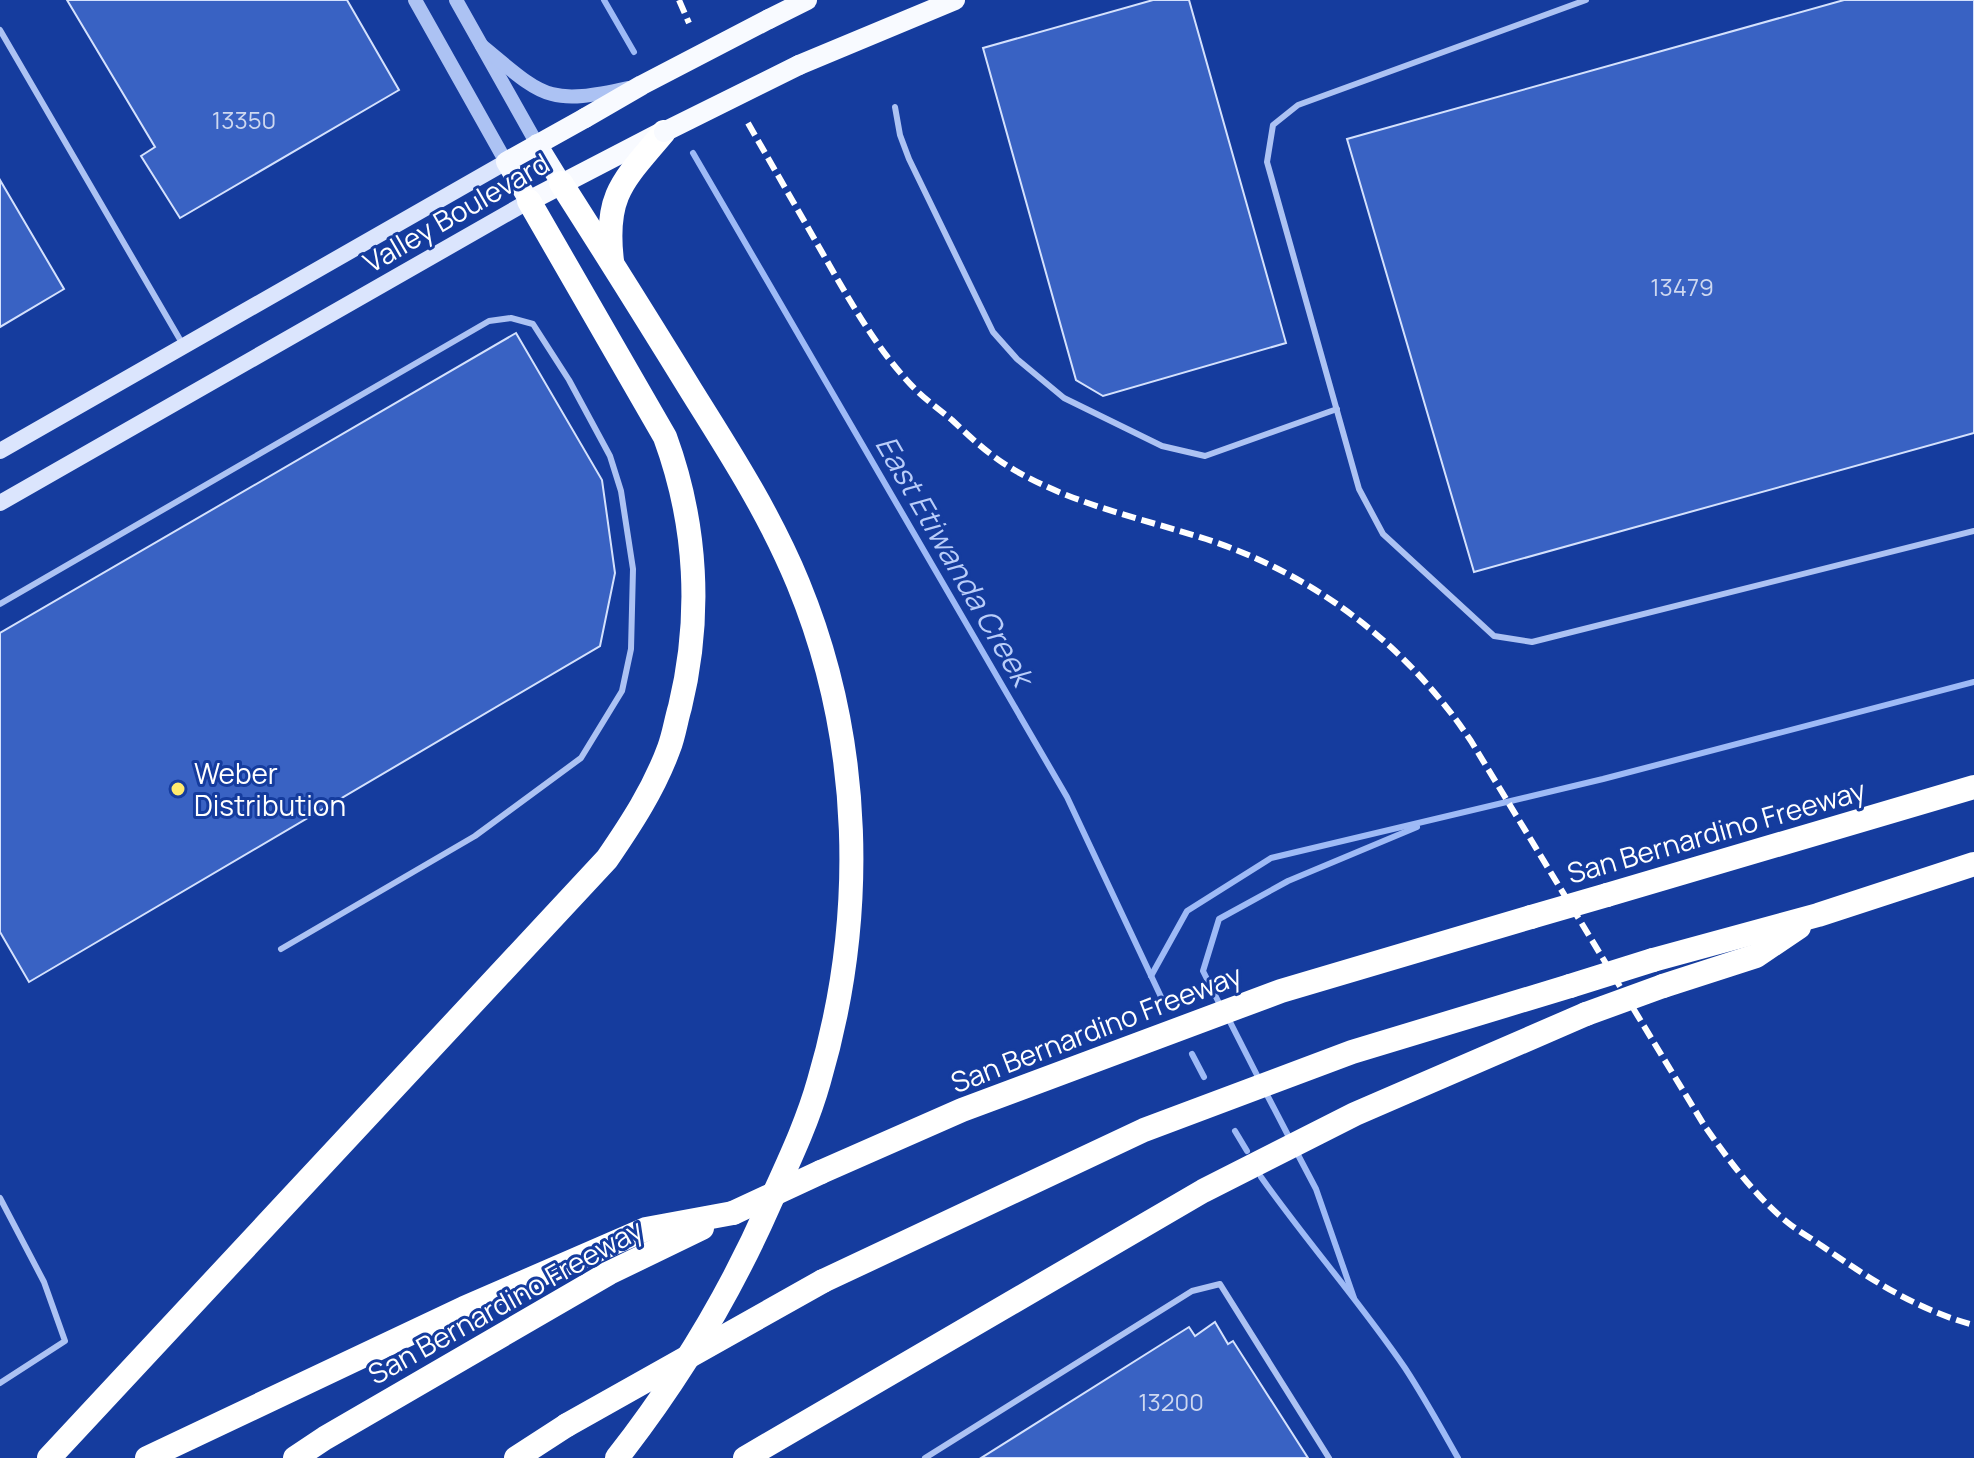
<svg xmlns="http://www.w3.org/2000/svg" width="1974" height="1458" font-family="Manrope,sans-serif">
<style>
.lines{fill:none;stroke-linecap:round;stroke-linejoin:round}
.stream{stroke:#9ebaf6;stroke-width:6}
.building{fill:#3962c3;stroke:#d4e1fd;stroke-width:2}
.service{stroke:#acc2f3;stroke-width:6}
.tertiary{stroke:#acc2f3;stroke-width:14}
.secondary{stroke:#dbe5fd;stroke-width:16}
.primary{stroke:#f8faff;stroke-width:20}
.motorway{stroke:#fff;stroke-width:24}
.rail{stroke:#fff;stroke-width:6;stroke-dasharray:14 6;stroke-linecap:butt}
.primary-bridge{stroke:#f8faff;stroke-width:20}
.motorway-bridge{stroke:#fff;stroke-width:24}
.poi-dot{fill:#ffeb6e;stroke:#153c9e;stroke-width:3}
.labels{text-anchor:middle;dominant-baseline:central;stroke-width:6;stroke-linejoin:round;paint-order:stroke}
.number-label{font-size:24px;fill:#ced8f0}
.street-label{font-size:28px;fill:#fff;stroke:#153c9e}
.poi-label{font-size:28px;fill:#fff;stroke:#153c9e;text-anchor:start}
.water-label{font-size:30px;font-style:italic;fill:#b9cdfa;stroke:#153c9e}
</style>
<rect width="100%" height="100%" fill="#153c9e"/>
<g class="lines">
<g class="stream">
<path d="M604,0l30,52"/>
<path d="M693,153l374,644 95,202"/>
<path d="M1151,976l36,-65 84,-53 332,-79 371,-97"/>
<path d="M1221,1007l-18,-36 16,-52 69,-38 129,-54"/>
<path d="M1227,1016l33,65"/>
<path d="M1192,1054l12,23"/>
<path d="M1265,1091l26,50"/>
<path d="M1235,1131l12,20"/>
<path d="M1296,1151l20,38 38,109"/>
<path d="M1261,1177c46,65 99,125 144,191 19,29 36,60 53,90"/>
</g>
</g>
<g class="building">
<path d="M67,0h280l52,90 -219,128 -39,-62 14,-9z"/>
<path d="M1153,0h36l97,343 -183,53 -27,-16 -93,-332z"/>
<path d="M1844,0h130v433l-500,139 -127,-433z"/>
<path d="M0,180l64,109 -64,38z"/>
<path d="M516,333l86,147 13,93 -15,73 -571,336 -29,-50v-299z"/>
<path d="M1215,1322l13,22 5,-3 75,117h-327l208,-131 6,9z"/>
</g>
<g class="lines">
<g class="service">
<path d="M1586,0l-288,105 -25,20 -6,37 92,327 24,45 111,102 38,6 442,-111"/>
<path d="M0,30l182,313"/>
<path d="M895,107l5,28 9,24 84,173 24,27 47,39 98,48 43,10 132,-47"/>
<path d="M0,604l489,-283 22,-3 22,6 36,56 41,76 11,35 12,78 -2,80 -9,42 -41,67 -106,78 -194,113"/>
<path d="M0,1198l44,84 21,59 -65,42"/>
<path d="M925,1458l267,-167 28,-7 109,174"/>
</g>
<g class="tertiary">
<path d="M415,0l91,162"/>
<path d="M456,0l81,144"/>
<path d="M482,46c62,51 65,60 146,42"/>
</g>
<g class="secondary">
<path d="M0,451l506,-289"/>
<path d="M0,503l529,-302"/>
</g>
<g class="primary">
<path d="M769,19l38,-19"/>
<path d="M799,65l156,-65"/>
<path d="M585,118l-79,44 23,39 131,-68"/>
<path d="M537,144l24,39"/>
</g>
<g class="motorway">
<path d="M561,183c44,69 88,139 131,209 39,62 78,123 106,191 65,158 69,335 21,498 -12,43 -32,84 -50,124 -40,91 -91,175 -152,253"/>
<path d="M612,261c-8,-67 12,-81 52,-129"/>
<path d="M1607,895l367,-108"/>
<path d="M1653,960l165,-45 156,-51"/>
<path d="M1663,986l93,-30 43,-29"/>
<path d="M821,1172l141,-62 319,-119 250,-74"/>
<path d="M823,1281l321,-151 208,-78 218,-66"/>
<path d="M49,1458l558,-599c24,-35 47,-70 62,-111 5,-13 7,-28 11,-41 22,-90 17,-183 -15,-270l-136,-236"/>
<path d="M147,1458l317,-150 182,-79 87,-16"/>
<path d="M295,1458l30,-20 284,-165 93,-45"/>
<path d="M516,1458l51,-33"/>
<path d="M745,1458l458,-267 152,-77 231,-100"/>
</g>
<g class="rail">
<path d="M679,0l10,23"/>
<path d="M748,123c25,44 50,87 75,131 27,47 54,96 92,135 11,11 25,21 37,31 16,15 33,31 51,43 62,40 134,54 203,76 109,36 201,106 265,202l233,384c24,34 50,70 83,97 11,9 24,16 35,24 46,32 97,65 152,79"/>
</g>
<g class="primary-bridge">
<path d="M585,118l57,-33 127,-66"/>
<path d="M664,132l135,-67"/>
</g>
<g class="motorway-bridge">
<path d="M1531,917l76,-22"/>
<path d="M1570,986l83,-26"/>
<path d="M1586,1014l77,-28"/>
<path d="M733,1213l88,-41"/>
<path d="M567,1425l256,-144"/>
</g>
</g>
<circle class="poi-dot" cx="178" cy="789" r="8"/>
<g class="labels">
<g class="number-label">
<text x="244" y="119">13350</text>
<text x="1682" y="286">13479</text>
<text x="1171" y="1401">13200</text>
</g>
<g class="street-label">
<text transform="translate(456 212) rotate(-30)">Valley Boulevard</text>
<text transform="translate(1716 831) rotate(-16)">San Bernardino Freeway</text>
<text transform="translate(1096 1028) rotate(-21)">San Bernardino Freeway</text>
<text transform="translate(505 1301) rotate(-29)">San Bernardino Freeway</text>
</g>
<g class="poi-label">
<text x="194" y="773">Weber<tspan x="194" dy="32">Distribution</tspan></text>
</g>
<g class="water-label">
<text transform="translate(955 560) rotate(60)">East Etiwanda Creek</text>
</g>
</g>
</svg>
